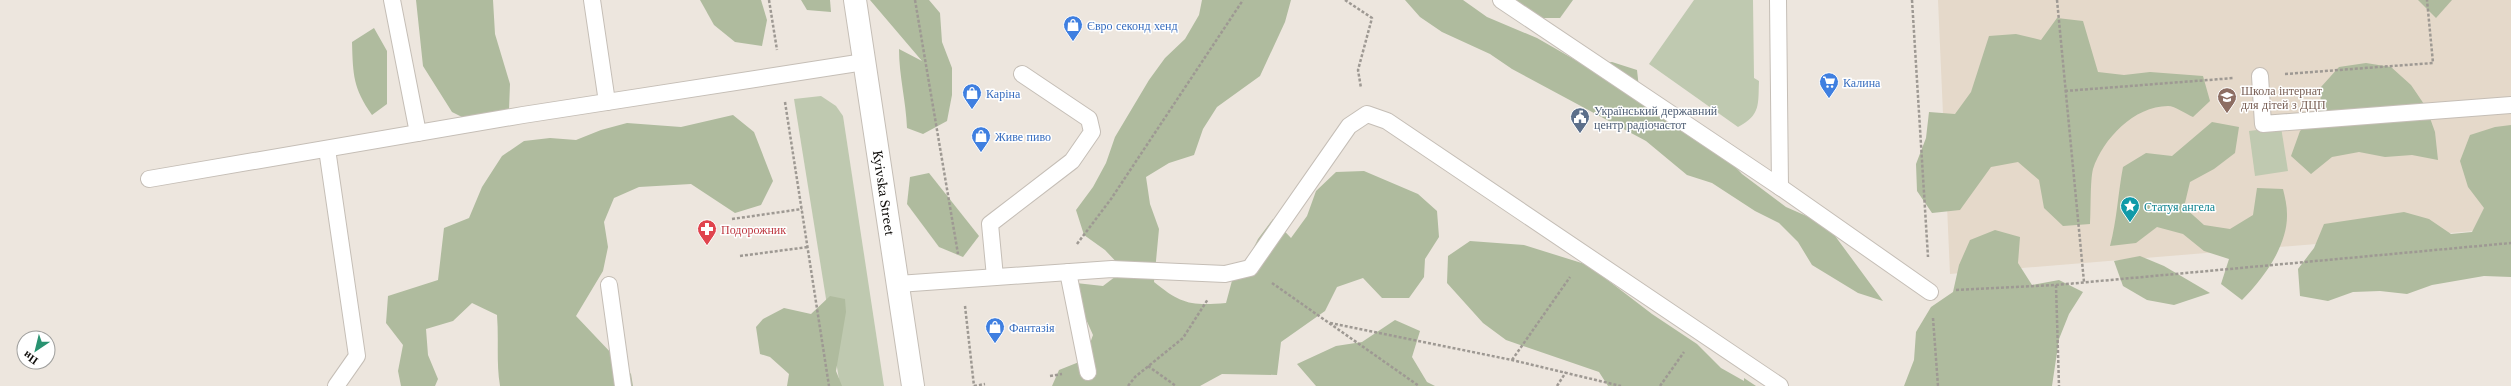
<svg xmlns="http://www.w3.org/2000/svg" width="2511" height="386" font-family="'Libre Baskerville',serif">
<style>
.built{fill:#e5d9ca}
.green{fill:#bfc9b0}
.forest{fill:#afbb9e}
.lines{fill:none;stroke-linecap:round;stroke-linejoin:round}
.lane-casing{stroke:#c5beb6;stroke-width:18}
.secondary-casing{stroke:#c5beb6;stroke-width:24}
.path{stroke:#9e9993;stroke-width:2.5;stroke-dasharray:3 2;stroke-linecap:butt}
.lane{stroke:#fff;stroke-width:16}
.secondary{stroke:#fff;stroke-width:22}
.labels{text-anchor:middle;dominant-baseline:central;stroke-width:3;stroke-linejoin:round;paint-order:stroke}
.shop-label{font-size:12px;fill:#366cbe;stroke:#fff;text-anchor:start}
.education-label{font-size:12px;fill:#785e54;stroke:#fff;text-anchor:start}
.service-label{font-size:12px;fill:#4e5e75;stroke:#fff;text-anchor:start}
.street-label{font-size:12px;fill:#100e0b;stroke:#fff}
.culture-label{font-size:12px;fill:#0d838f;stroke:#fff;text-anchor:start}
.health-label{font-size:12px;fill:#be3a42;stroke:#fff;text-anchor:start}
</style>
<rect width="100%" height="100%" fill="#ede6de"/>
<path class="built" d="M1938,0h573v228l-561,46z"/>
<g class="green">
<path d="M1694,0h59l1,78 5,3c-1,23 2,34 -21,46l-89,-63z"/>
<path d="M821,96l15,10 7,10 41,270h-44l-46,-287z"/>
<path d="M2281,127l7,44 -33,5 -6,-45z"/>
</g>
<g class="forest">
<path d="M416,0h77l2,34 15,50 -1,26 -33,14 -24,-12 -29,-46z"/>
<path d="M700,0h61l6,20 -5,26 -27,-4 -21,-17z"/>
<path d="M801,0h29l1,12 -24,-2z"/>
<path d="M870,0h59l11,13 2,29 10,26v27l-5,26 -24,13 -16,-6c-1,-27 -8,-52 -8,-79l23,12z"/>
<path d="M1202,0h89l-6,22 -25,54 -43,31 -14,22 -9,26 -25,8 -23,14 4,27 9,25 -5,53c27,22 37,24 72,21l7,-26 13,-14 12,-24 15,-20 18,19 16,-22 9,-25 20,-19 28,-1 54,23 19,17 2,26 -14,22 -1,18 -15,21h-27l-19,-20 -26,9 -12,24 -44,31 -4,33 -55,-1 -22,12h-148l7,-16 25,-10 9,-25 -12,-27 -5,-25 27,3 21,-16 -19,-20 -21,-15 -8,-25 17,-23 13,-24 9,-26 34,-57 16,-22 20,-19 14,-24z"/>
<path d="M1405,0h58l24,17 50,21 47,27 28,-3 25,8 3,27 83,57 19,20 44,33 41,18 56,76 -25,-8 -46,-28 -14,-23 -19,-19 -24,-12 -43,-28 -25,-8 -41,-34 -134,-72 -22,-15 -48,-22 -22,-15z"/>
<path d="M1516,0h57l-13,18h-26z"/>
<path d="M2418,0h34l-16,18z"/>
<path d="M2057,18l26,3 15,51 26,3 26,-3 53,4 7,25 -17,16c-7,-3 -18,-11 -25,-11 -34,0 -65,33 -75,63 -3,12 -2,41 -3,55l-27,2 -19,-18 -5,-28 -21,-18 -27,5 -31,43 -28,3 -15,-22 -1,-27 10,-26 3,-26 26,2 16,-22 18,-56 27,-2 25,6z"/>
<path d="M374,28l13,23v53l-15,11c-19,-27 -19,-40 -20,-73z"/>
<path d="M2366,63l25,4 20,18 15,22 9,25 3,28 -26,-5 -27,2 -26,-5 -27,5 -21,17 -20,-18 9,-25 20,-18 1,-26 18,-20z"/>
<path d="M733,115l21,17 19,49 -12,24 -26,8 -44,-29 -52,3 -25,11 -10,24 4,25 -5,24 -27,45 55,58 2,12h-133c-4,-24 -1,-47 -3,-71l-25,-12 -19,18 -27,8 2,26 10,24 -3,7h-34l-3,-15 5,-26 -17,-22 2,-27 50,-16 6,-52 25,-10 13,-31 20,-31 22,-15 26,-3 26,2 25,-10 26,-7 54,4z"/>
<path d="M2212,122l27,5 -4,26 -21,16 -24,13 -6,25 20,18 26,4 23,-14 4,-27 26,1c2,8 4,17 4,25 1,32 -24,65 -45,86l-21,-16 8,-25 -25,-8 -21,-17 -26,-7 -21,16 -26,3c7,-26 8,-53 13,-79l23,-14 26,3z"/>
<path d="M2511,125v152l-27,-1 -52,9 -25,9 -27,-3 -27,1 -25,9 -28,-5 -2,-27 16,-21 10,-24 80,-12 25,7 22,15 21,-2 12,-24 -16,-21 -8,-26 10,-26 25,-8z"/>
<path d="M929,173l50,63 -16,21 -24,-10 -32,-43 3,-27z"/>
<path d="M1995,230l25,7 -2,26 14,22 27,-5 24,12 -14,22 -10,25 -7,47h-148l10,-26 2,-28 15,-25 22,-15 6,-27 11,-25z"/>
<path d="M1470,241l54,4 64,20 64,49 45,30 24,24 23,13v-3l12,8h-148l-9,-14 -93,-32 -23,-17 -36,-40 1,-27z"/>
<path d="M2140,256l24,10 46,27 -36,12 -27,-5 -24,-14 -9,-25z"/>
<path d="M830,296l15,3 1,13 -10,59 6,15h-55l2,-12 -19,-17 -10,-3 -4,-27 7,-8 21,-11 27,6z"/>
<path d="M1395,320l25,11 -8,26 15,25 8,4h-119l-19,-22 39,-18 26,-4z"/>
</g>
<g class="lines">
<defs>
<g id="lane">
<path d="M392,0l26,133"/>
<path d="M592,0l15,102"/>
<path d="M1501,0l279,187 150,105"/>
<path d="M1778,0l2,187"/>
<path d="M2260,76l3,48 248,-19"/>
<path d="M327,149l30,207 -21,30"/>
<path d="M149,179l374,-64 341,-53"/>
<path d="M1068,272l20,100"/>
<path d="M995,277l-5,-53 82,-63 20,-29 -3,-13 -67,-45"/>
<path d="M898,284l214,-15 113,5 25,-6 99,-142 18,-12 20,7 393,265"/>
<path d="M609,285l14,101"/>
</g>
<g id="secondary">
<path id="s1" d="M855,0l58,386"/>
</g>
</defs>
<use href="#lane" class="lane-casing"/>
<use href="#secondary" class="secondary-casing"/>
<g class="path">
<path d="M769,0l8,50"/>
<path d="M915,0l43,254"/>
<path d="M1345,0l27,18 -14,52 3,18"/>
<path d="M1912,0l16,257"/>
<path d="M2057,0l27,282"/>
<path d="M2285,74l148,-11 -6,-63"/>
<path d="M2065,91l169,-13"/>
<path d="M785,102l44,284"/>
<path d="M732,219l70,-10"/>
<path d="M1077,244l34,-45 132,-199"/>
<path d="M740,256l68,-9"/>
<path d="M1272,283l147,103"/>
<path d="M2056,285l3,101"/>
<path d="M1956,290l100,-5 455,-42"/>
<path d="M965,306l9,80"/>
<path d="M1933,318l5,68"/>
<path d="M1330,323l182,37 109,26"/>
<path d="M1512,360l58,-83"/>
<path d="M1148,366l28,20"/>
<path d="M1050,376l12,-2"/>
<path d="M974,386l11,-2"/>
<path d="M1128,386l7,-9 48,-39 25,-39"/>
<path d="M1557,386l9,-14"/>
<path d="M1660,386l24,-34"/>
</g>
<use href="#lane" class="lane"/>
<use href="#secondary" class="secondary"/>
</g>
<defs>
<symbol id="shop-pin" viewBox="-11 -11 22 30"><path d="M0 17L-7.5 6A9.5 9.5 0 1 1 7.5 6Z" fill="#3f7fe0" stroke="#fff"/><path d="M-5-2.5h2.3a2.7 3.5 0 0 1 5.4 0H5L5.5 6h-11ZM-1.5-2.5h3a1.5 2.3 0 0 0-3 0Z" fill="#fff"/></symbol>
<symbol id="supermarket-pin" viewBox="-11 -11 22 30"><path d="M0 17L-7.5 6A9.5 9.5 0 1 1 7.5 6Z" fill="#3f7fe0" stroke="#fff"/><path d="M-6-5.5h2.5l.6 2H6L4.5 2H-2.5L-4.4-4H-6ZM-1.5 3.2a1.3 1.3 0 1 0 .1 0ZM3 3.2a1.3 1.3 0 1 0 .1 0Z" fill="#fff"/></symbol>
<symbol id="school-pin" viewBox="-11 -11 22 30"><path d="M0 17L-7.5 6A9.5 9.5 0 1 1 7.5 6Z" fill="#8d6e63" stroke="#fff"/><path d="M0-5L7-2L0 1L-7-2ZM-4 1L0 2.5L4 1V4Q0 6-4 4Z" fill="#fff"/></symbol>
<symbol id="civic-pin" viewBox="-11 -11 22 30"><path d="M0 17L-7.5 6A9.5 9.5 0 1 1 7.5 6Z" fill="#5c6f8a" stroke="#fff"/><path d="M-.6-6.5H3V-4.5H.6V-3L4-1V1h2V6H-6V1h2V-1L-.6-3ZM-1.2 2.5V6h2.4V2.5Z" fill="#fff"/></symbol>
<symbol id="sight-pin" viewBox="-11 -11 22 30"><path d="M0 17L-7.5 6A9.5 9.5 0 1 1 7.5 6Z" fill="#0f9aa8" stroke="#fff"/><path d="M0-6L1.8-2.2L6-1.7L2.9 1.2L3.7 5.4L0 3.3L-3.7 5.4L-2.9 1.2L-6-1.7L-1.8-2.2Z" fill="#fff"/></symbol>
<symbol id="pharmacy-pin" viewBox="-11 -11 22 30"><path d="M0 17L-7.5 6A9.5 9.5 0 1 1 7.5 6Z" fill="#e0444e" stroke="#fff"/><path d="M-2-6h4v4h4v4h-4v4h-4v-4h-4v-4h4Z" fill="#fff"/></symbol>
</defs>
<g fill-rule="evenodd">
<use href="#shop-pin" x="1062" y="14" width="22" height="30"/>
<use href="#supermarket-pin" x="1818" y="71" width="22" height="30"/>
<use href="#shop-pin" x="961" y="82" width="22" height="30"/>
<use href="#school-pin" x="2216" y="86" width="22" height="30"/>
<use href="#civic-pin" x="1569" y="106" width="22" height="30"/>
<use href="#shop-pin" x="970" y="125" width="22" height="30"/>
<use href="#sight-pin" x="2119" y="195" width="22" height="30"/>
<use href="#pharmacy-pin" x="696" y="218" width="22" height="30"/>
<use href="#shop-pin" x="984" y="316" width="22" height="30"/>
</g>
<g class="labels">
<g class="shop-label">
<text x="1087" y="25">Євро секонд хенд</text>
<text x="1843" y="82">Калина</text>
<text x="986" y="93">Каріна</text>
<text x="995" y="136">Живе пиво</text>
<text x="1009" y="327">Фантазія</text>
</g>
<g class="education-label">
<text x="2241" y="90">Школа інтернат<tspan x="2241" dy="14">для дітей з ДЦП</tspan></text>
</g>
<g class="service-label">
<text x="1594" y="110">Український державний<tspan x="1594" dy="14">центр радіочастот</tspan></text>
</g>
<g class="street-label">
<text stroke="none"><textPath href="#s1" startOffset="195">Kyivska Street</textPath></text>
</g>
<g class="culture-label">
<text x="2144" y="206">Статуя ангела</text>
</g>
<g class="health-label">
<text x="721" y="229">Подорожник</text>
</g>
</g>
<g transform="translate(36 350) rotate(215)"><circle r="19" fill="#ffffff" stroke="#9f9f9d"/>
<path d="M0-3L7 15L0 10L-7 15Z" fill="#299371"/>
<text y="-6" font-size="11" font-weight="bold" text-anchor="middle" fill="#100e0b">Пн</text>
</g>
</svg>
